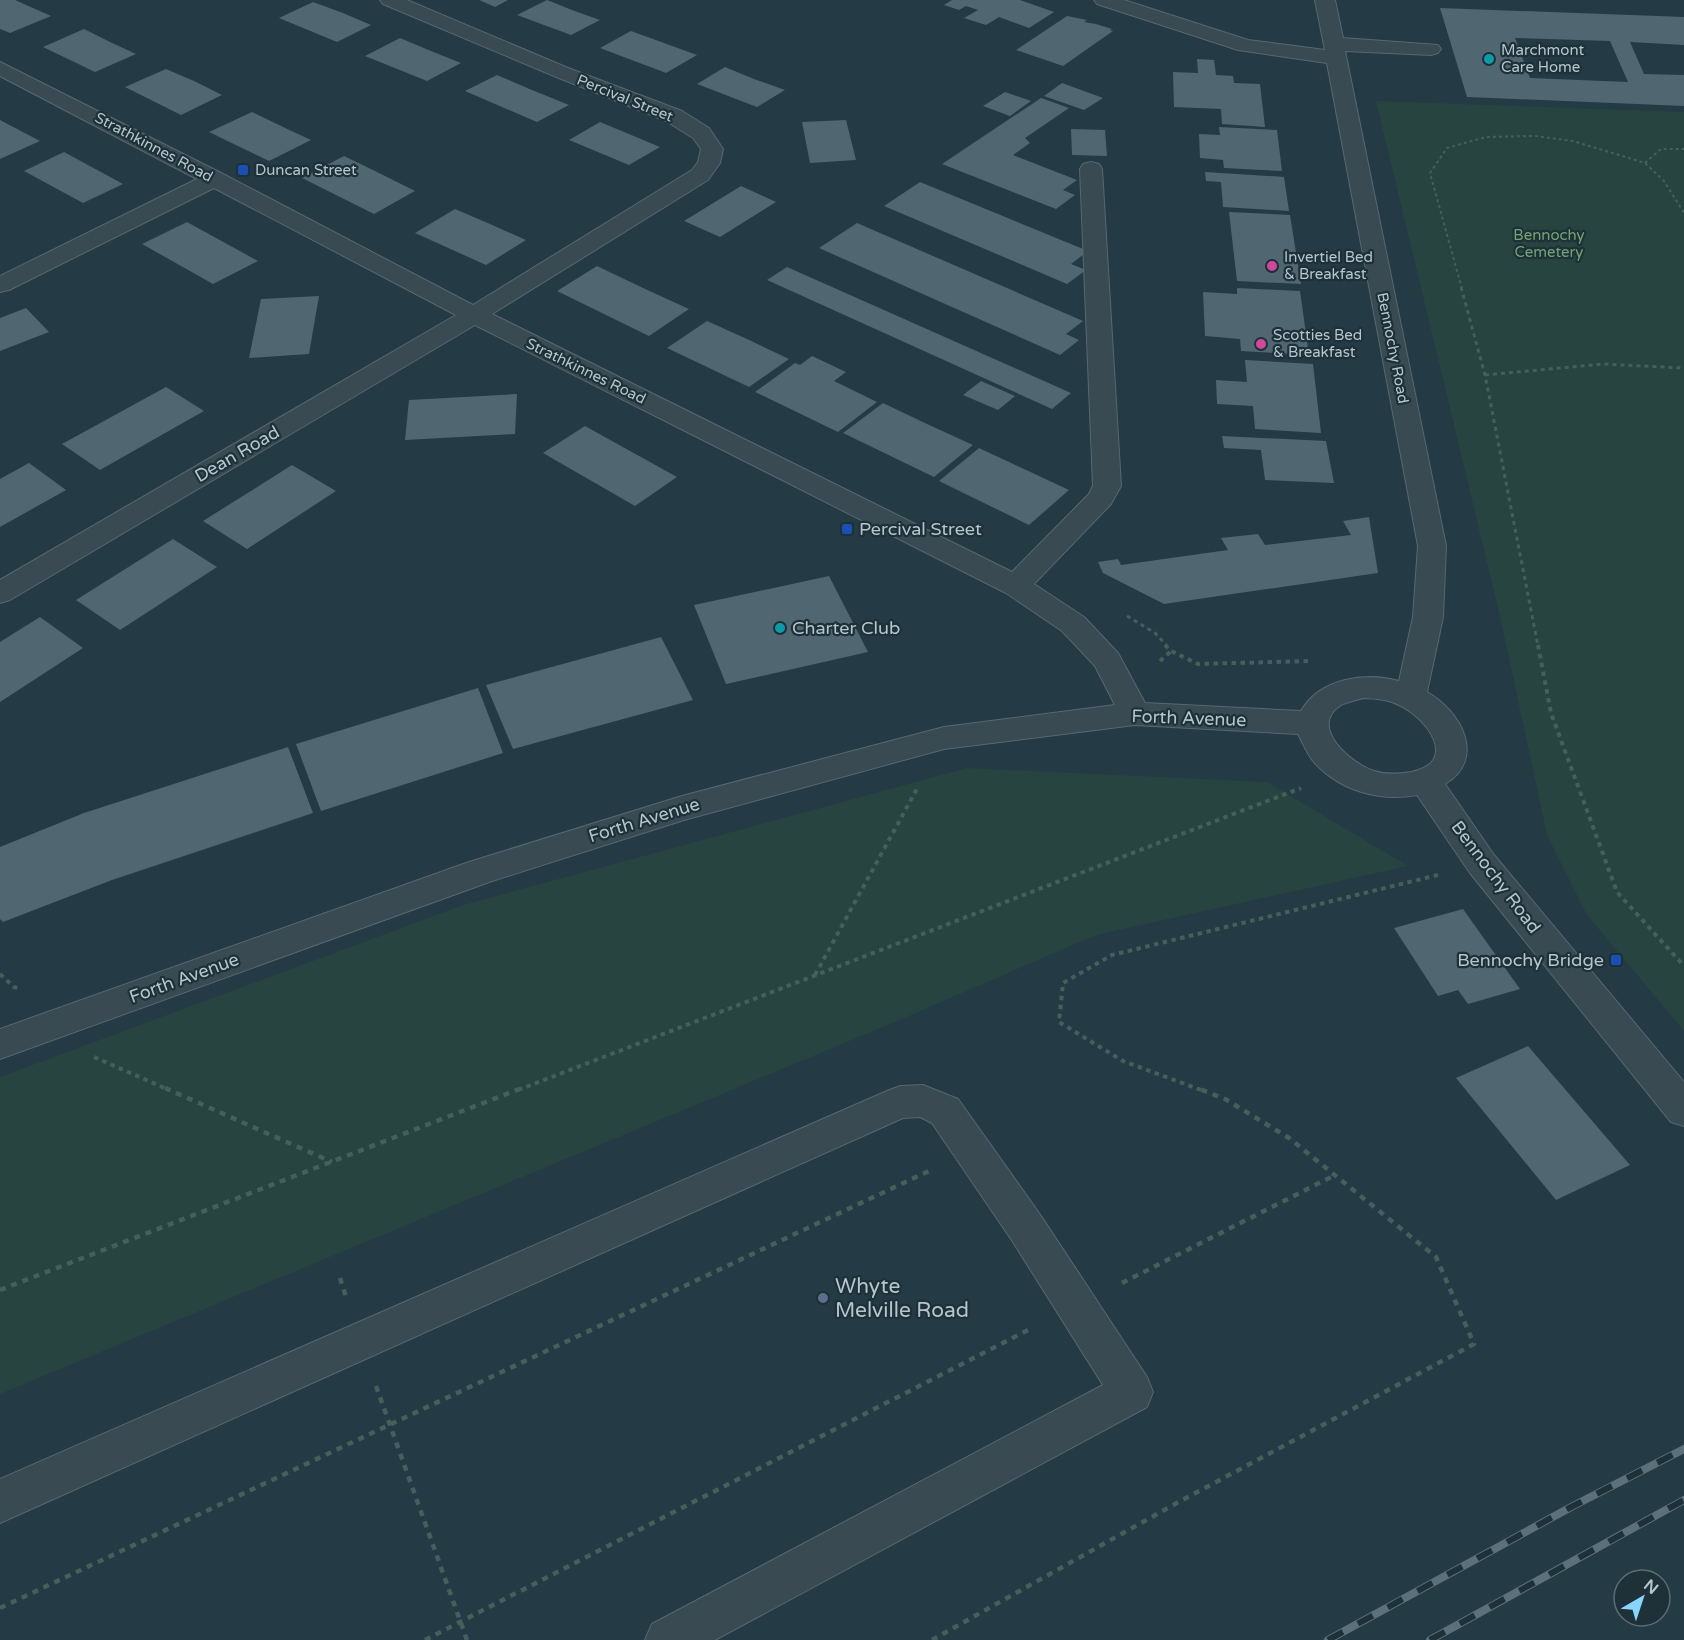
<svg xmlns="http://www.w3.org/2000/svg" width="1684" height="1640" font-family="'Varela Round',sans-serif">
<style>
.green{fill:#274440}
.building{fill:#506771;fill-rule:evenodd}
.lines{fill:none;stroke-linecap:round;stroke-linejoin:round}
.minor-casing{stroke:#576870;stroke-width:2}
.path-far3{stroke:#45605c;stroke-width:2;stroke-dasharray:3 3;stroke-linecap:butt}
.path-far2{stroke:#45605c;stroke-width:3;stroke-dasharray:4 4;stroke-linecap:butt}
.path-far1{stroke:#45605c;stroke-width:4;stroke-dasharray:4.5 4.5;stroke-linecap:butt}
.path{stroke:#45605c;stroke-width:4.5;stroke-dasharray:6 6;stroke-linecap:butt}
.minor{fill:#394a53;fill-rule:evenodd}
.rail-casing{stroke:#5b707a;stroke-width:8}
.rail{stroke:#1e3038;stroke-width:6;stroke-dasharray:17;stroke-linecap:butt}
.culture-dot{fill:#0f9aa8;stroke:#1e3038;stroke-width:2}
.transit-dot{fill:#1a4fb4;stroke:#1e3038;stroke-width:2}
.hotel-dot{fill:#d1479c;stroke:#1e3038;stroke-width:2}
.service-dot{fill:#5c6f8a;stroke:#1e3038;stroke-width:2}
.labels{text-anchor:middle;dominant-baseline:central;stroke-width:4.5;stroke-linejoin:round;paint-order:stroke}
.far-poi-label{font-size:15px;fill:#b6c5cd;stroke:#1e3038;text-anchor:start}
.far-street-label{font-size:15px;fill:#b6c5cd;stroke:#1e3038}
.far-park-label{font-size:15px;fill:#74a473;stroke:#1e3038}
.street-label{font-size:18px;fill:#b6c5cd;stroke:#1e3038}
.poi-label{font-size:18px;fill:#b6c5cd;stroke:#1e3038;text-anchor:start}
.near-poi-label{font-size:21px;fill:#b6c5cd;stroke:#1e3038;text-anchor:start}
</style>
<rect width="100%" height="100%" fill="#243a44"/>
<g class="green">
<path d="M1376,101l308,11v919l-97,-116 -40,-80 -48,-223z"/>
<path d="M967,768l300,14 141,84 -312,69 -208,90 -888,369v-317l463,-172z"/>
</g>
<g class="building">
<path d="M0,0h15l36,16 -41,17 -10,-4z"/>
<path d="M479,0h29l-13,7z"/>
<path d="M547,0l25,10 28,10 -29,15 -54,-20z"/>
<path d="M1020,0l34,12 -25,16 -30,-11 -13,8 -22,-7 14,-8 -12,-4 -7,4 -15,-5 8,-5z"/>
<path d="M313,2l30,11 28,12 -34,17 -58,-24z"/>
<path d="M1440,8l244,9v28l-54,-3 14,32 40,1v31l-217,-9zM1515,38l95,3 18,41 -98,-4z"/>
<path d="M1067,16l20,4 -3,2 12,2 16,5 -2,1 3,1 -50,35 -47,-16z"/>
<path d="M84,29l26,13 26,12 -41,18 -52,-25z"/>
<path d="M631,31l66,24 -31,18 -66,-25z"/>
<path d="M400,38l31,13 30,12 -34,18 -62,-25z"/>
<path d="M1197,59l17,1 2,15 17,1 1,7 26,1 5,43 -43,-3 -1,-15 -47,-2 -1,-35 25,1z"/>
<path d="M725,67l29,12 31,11 -28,17 -60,-23z"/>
<path d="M166,69l28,12 28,14 -41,20 -56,-28z"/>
<path d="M497,75l35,15 37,15 -32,17 -72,-31z"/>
<path d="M1062,83l41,15 -19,12 -40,-14z"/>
<path d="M1005,92l26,9 -21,15 -27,-10z"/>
<path d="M1041,98l28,10 -44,30 5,5 -17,12 64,25 -14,10 12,5 -19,14 -114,-45z"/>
<path d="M252,112l29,14 30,14 -42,21 -60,-29z"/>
<path d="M0,120l40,21 -40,18z"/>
<path d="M846,120l10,40 -46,3 -8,-41z"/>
<path d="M600,122l29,12 31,13 -31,18 -60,-25z"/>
<path d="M1219,127l58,3 5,41 -58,-3 -1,-8 -23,-2 -1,-24 21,1z"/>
<path d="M1071,129l34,1 2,26 -35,-1z"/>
<path d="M64,152l59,32 -40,19 -59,-32z"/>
<path d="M344,156l31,15 40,20 -41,23 -72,-36z"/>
<path d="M1205,172l79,5 5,34 -66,-4 -2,-25 -15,-1z"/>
<path d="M920,182l168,69 -17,13 15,6 -19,14 -183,-78z"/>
<path d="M741,186l35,16 -56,35 -36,-16z"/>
<path d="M455,209l35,15 36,16 -40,25 -71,-32z"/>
<path d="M1229,212l61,3 11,69 -64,-3z"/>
<path d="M187,222l71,39 -45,23 -71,-40z"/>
<path d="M857,223l226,98 -17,13 13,6 -19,15 -241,-107z"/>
<path d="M597,266l46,22 46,21 -40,27 -92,-45z"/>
<path d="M787,267l284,126 -19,16 -285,-129z"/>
<path d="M1237,288l63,3 9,64 -68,-4 -1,-12 -35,-3 -2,-44 34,2z"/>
<path d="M319,296l-10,58 -60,4 12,-59z"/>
<path d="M26,308l23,24 -49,19v-33z"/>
<path d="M707,321l40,18 42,20 -40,28 -82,-39z"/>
<path d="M812,356l34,16 -12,9 43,21 -39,30 -83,-40 40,-29 5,2z"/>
<path d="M1245,360l68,4 8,69 -66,-4 -2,-23 -36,-2 -1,-24 31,2z"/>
<path d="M981,381l34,15 -17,14 -35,-15z"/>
<path d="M166,387l38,24 -104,59 -38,-26z"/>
<path d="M517,394l-2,40 -110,6 4,-40z"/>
<path d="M883,403l44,21 46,21 -39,32 -91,-44z"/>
<path d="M585,426l92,51 -42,29 -92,-53z"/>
<path d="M1222,436l104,5 8,42 -69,-3 -4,-30 -37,-2z"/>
<path d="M979,448l90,42 -40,35 -90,-44z"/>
<path d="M29,463l37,27 -66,37v-48z"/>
<path d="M292,465l44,26 -89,58 -44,-28z"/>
<path d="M1369,517l9,56 -214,31 -61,-31 -5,-11 20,-3 3,6 107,-15 -7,-12 37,-4 7,11 86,-10 -8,-14z"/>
<path d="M173,539l44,28 -97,63 -44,-30z"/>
<path d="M829,576l39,76 -142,32 -32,-79z"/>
<path d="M40,617l43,31 -83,54v-60z"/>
<path d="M661,637l32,63 -180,49 -27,-64z"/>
<path d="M478,688l25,65 -182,58 -25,-67z"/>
<path d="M288,747l25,66 -201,67 -109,42 -3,-3v-72l84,-34z"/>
<path d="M1463,909l57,80 -52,15 -10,-14 -20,6 -44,-68z"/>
<path d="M1528,1046l102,119 -74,35 -100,-122z"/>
</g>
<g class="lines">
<defs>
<g id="minor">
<path d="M380,0h27l161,68 114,43 27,17 14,21 -3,14 -12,17 -216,134 520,258 77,-78 4,-8 -13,-317 3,-5 8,-2 8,2 3,5 19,317 -10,18 -77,80 50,33 34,36 27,50 156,8c19,-33 64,-39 98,-30l14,-64 5,-71 -91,-483 -89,-13 -141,-46 -3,-4h30l124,40 77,10 -10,-50h20l8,38 95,7 3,4 -3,4 -7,2 -86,-4 101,495 -3,71 -16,75c34,19 60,67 18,92l49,71 190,227v44l-13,-4 -201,-249 -53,-78c-37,7 -77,-4 -103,-33 -7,-8 -11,-19 -16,-28l-163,-9 -191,24 -260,71 -192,61 -492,178v-30l469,-167 213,-66 262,-69 171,-22 -20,-39 -33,-35 -56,-38 -531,-268 -465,275 -10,3v-23l456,-265 -242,-127 -205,102 -9,2v-16l197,-97 -197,-103v-14l223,112 250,131 219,-135 6,-8 3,-13 -8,-11 -27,-17 -112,-45 -171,-72zM1363,698c13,1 25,1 36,7 28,13 61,57 12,67 -12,2 -24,3 -37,-1 -22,-7 -67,-44 -33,-66 6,-3 16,-5 22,-7z"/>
<path d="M923,1085l35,14 83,117 106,161 6,15 -6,15 -432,233h-70l7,-16 451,-239 -90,-143 -81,-119 -12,-6 -17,1 -903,405v-44l887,-388 13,-5z"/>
</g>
</defs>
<use href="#minor" class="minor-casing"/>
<g class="path-far3">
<path d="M1645,163l16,-14h23"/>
<path d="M1462,289l-32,-116 17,-25 39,-11 49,-1 38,5 72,22 19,18 20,32"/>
</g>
<g class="path-far2">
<path d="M1461,287l24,88 53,271"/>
<path d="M1485,375l117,-11 82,4"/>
<path d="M1127,616l28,17 12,13"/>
</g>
<g class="path-far1">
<path d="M1165,645l6,6 27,13 113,-3"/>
<path d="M1538,645l13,68 66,179 67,74"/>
<path d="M1160,661l11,-10"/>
<path d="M0,974l14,13 6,2"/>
<path d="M815,975l103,-188"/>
<path d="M94,1057l75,33"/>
<path d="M518,1090l783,-302"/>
<path d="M1201,1090l-78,-29 -64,-39 4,-39 49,-28 326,-80"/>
</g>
<g class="path">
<path d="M165,1088l167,74"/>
<path d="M340,1278l6,19"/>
<path d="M1122,1283l213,-108"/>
<path d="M0,1290l522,-202"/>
<path d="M376,1386l91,254"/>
<path d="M0,1608l931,-438"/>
<path d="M425,1640l607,-312"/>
<path d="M932,1640l243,-136 299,-160 -38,-87 -147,-119 -64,-39 -28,-11"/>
</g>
<use href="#minor" class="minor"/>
<defs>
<g id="rail">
<path d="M1328,1640l245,-134 111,-57"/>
<path d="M1430,1640l254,-140"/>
</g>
</defs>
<use href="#rail" class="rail-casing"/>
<use href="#rail" class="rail"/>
</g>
<g class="culture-dot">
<circle cx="1489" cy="59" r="6"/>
<circle cx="780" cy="628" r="6"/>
</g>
<g class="transit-dot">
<rect x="237" y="164" width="12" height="12" rx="3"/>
<rect x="841" y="523" width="12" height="12" rx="3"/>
<rect x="1610" y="954" width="12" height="12" rx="3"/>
</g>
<g class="hotel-dot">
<circle cx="1272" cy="266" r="6"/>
<circle cx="1261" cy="344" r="6"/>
</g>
<circle class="service-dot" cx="823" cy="1298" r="6"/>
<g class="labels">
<g class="far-poi-label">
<text x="1501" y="50">Marchmont<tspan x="1501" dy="17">Care Home</tspan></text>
<text x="255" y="170">Duncan Street</text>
<text x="1284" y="257">Invertiel Bed<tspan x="1284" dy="17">&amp; Breakfast</tspan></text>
<text x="1273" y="335">Scotties Bed<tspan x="1273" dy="17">&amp; Breakfast</tspan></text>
</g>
<g class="far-street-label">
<text transform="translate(625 98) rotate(22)">Percival Street</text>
<text transform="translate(154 147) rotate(28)">Strathkinnes Road</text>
<text transform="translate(1393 348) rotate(79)">Bennochy Road</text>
<text transform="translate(586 371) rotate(26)">Strathkinnes Road</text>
</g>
<g class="far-park-label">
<text x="1549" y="235">Bennochy<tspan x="1549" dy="17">Cemetery</tspan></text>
</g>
<g class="street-label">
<text transform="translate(237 454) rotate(-30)">Dean Road</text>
<text transform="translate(1189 718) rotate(2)">Forth Avenue</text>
<text transform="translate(644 820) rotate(-17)">Forth Avenue</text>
<text transform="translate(1496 877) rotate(53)">Bennochy Road</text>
<text transform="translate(184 978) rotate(-20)">Forth Avenue</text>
</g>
<g class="poi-label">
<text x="859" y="529">Percival Street</text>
<text x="792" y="628">Charter Club</text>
<text x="1604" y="960" text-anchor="end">Bennochy Bridge</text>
</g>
<g class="near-poi-label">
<text x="835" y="1286">Whyte<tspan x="835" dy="24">Melville Road</tspan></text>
</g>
</g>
<g transform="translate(1642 1598) rotate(39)"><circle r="28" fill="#1e3038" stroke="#5b6c74" stroke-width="1.5"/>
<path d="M0-4.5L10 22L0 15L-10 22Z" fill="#89d5ff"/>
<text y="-9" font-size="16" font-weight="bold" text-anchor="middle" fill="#b6c5cd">N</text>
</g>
</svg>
